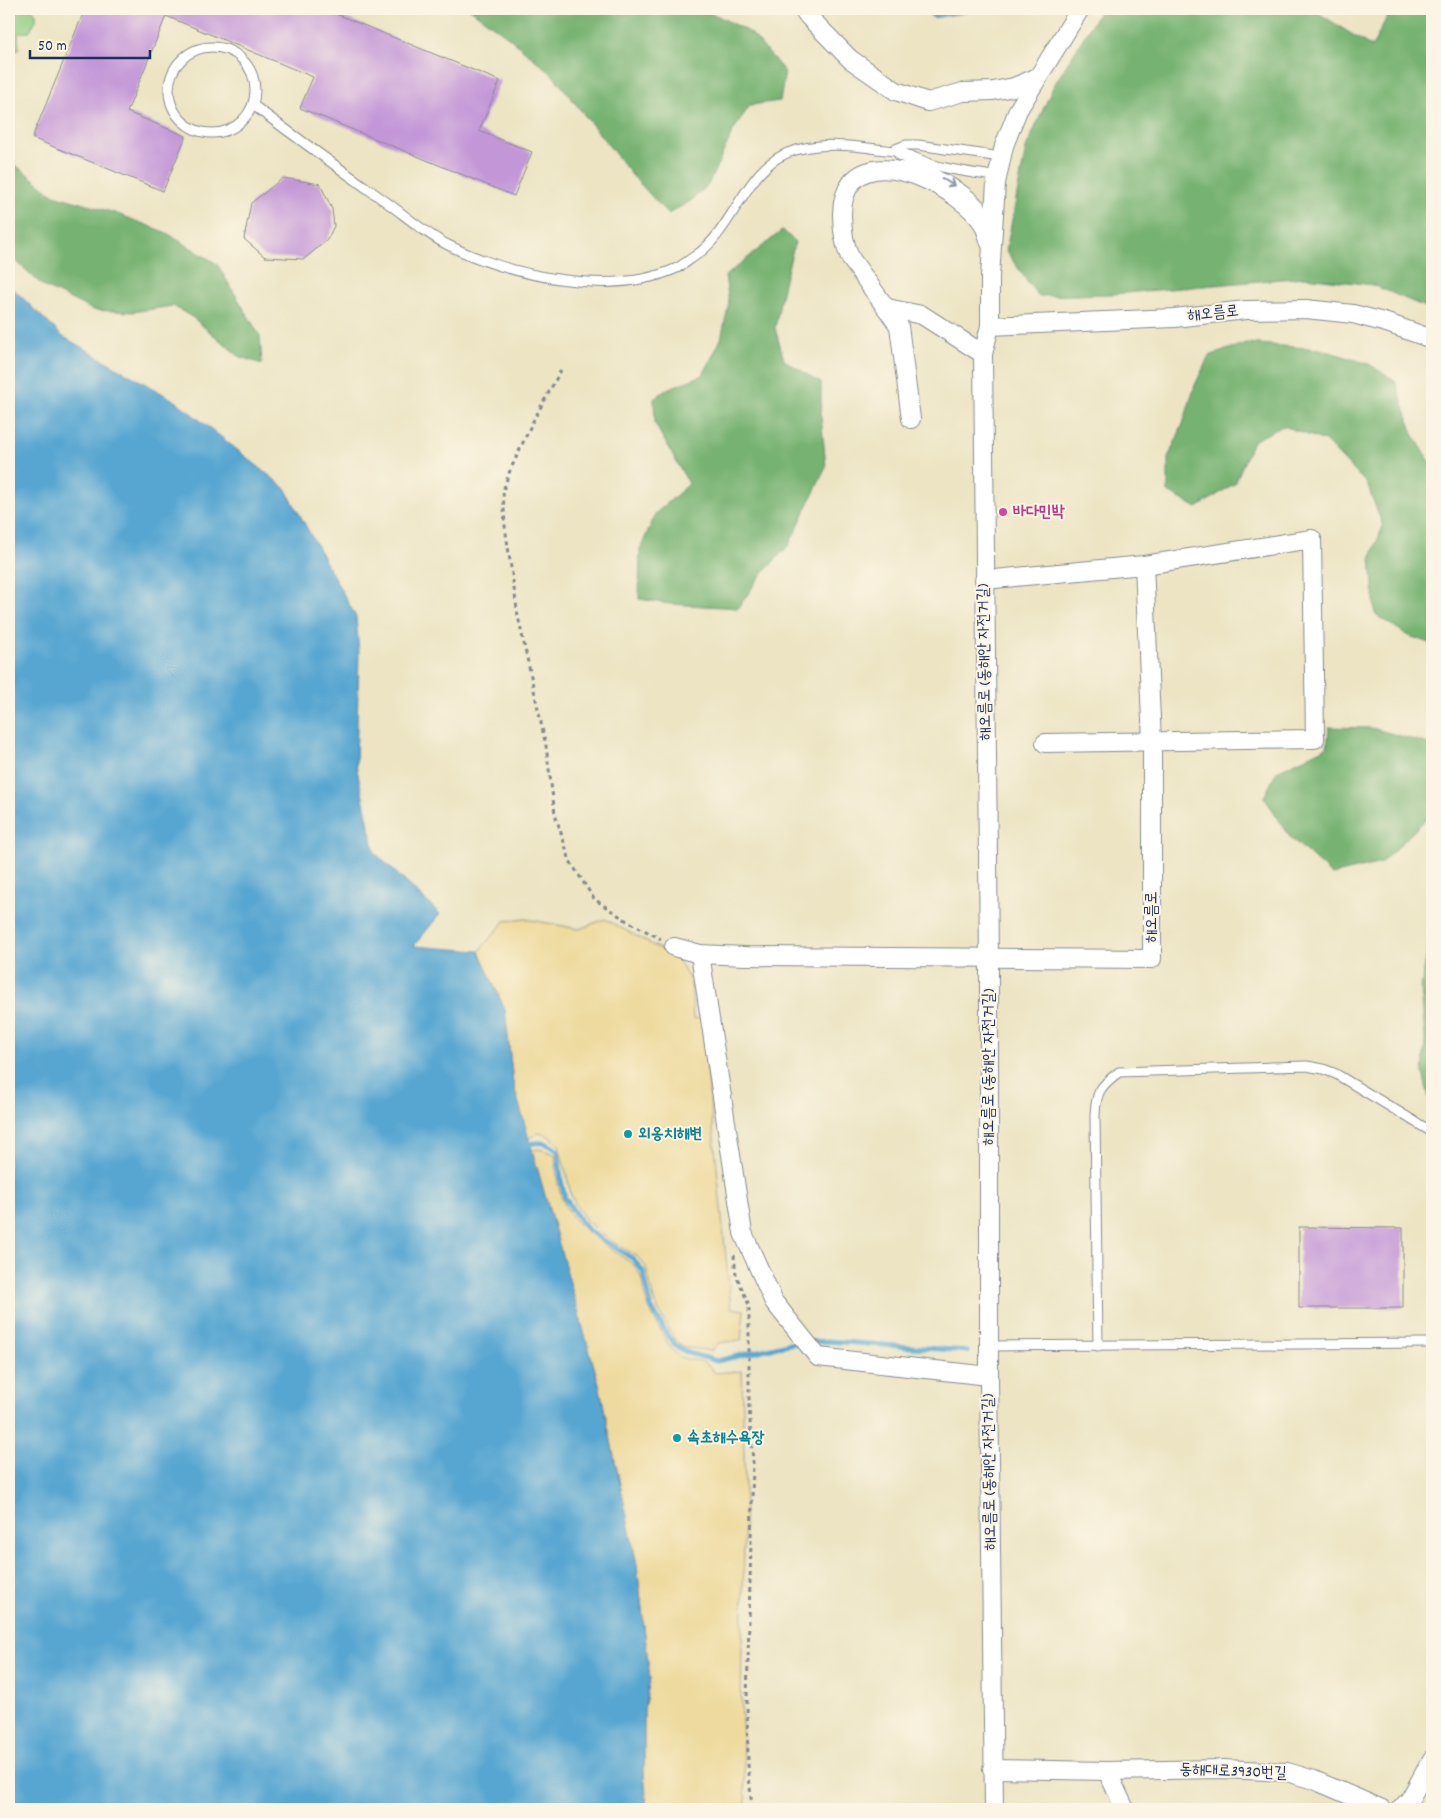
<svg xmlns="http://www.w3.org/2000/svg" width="1441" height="1818" font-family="Dekko,'Poor Story',sans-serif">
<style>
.green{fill:#93cf83;stroke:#577f70}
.forest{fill:#76b271;stroke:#487068}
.sand{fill:#eeda9e;stroke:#84847e}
.water{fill:#56a6d1;stroke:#386a98}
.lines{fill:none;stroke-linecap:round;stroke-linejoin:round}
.stream{stroke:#56a6d1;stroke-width:5}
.building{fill:#c396d8}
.service-casing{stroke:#848a90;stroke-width:11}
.minor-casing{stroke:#848a90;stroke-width:20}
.path{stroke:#848a90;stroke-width:3;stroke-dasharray:4 4;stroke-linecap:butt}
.service{stroke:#fff;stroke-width:9}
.minor{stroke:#fff;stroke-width:18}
.oneway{stroke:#8d97ae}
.hotel-dot{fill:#d1479c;stroke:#fcf5e5;stroke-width:2}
.culture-dot{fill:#0f9aa8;stroke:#fcf5e5;stroke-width:2}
.labels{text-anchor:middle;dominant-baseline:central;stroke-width:4;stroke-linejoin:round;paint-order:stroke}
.street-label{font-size:16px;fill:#1b2f5e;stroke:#fcf5e5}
.hotel-label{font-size:16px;font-weight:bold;fill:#b23c85;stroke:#fcf5e5;text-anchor:start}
.culture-label{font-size:16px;font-weight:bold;fill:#0d838f;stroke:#fcf5e5;text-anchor:start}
</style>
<rect width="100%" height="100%" fill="#fcf5e5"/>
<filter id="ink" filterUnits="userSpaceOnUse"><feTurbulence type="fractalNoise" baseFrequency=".02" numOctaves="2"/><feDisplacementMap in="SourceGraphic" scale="10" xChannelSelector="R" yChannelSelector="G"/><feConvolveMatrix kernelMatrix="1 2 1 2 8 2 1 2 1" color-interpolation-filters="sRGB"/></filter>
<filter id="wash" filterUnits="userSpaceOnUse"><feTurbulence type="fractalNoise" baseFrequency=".0096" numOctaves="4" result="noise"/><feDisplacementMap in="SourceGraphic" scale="20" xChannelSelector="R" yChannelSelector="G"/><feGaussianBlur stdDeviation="1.12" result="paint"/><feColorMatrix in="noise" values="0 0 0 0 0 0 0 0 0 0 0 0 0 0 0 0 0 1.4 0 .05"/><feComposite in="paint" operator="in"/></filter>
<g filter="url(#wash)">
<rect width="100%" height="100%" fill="#ece4c3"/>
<path class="green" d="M9,9h23l4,5v6l-7,12 -11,1 1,16 -10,8z"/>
<g class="forest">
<path d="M470,9h220l26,6 35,18 34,39 -5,29 -30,4 -17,26 -25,54 -16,15 -24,14 -36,-39 -80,-101 -45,-38z"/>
<path d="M1101,9h211l60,38 19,-38h41v301l-59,-25 -68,-8 -192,17 -75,2 -32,-45 20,-103 27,-61z"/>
<path d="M9,160l45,35 61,18 52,20 50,31 43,72 2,28 -22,-7 -48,-40 -19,-11 -41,6 -39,-2 -50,-24 -34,-32z"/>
<path d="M783,230l12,12 -12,45 -8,41 9,32 37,23v33l5,51 -37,78 -28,30 -23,33 -68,-4 -31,-5 1,-50 16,-36 33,-29 -34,-60 -1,-25 13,-10 36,-14 18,-36 8,-36 -4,-27z"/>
<path d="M1246,343l74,6 49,15 26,17 18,53 19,31v179l-23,-8 -34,-22 -4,-57 12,-31 -16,-42 -42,-43 -42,-15 -30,15 -18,42 -38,25 -29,-16v-34l15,-34 12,-39 14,-29z"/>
<path d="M1329,727l43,1 60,17v64l-9,13 -42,41 -49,12 -41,-37 -27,-41 13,-26 50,-24z"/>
<path d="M1432,943v162l-2,-2 -7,-30 2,-34 -4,-51 7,-42z"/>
</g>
<g class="sand">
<path d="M526,919l53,10 26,-10 73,40 13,24 2,36 9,-1 29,290 13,2 -3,30 -23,3 -7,8 -28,-4 -7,-6 -21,-37 -9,-37 -9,-11 -24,-14 -26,-21 -8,-11 -7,-12 -13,-53 -12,-10 -9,-2 -10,6 -15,-56 -8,-73 -26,-59 26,-30z"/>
<path d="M540,1149l15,5c3,59 15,65 60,98 10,7 20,11 25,23 3,6 3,15 5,22 4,13 22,48 31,57 8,8 23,4 32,11 3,2 5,6 7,8l27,-2 3,121 -4,206 5,111h-99l-3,-36v-64l6,-30 -13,-114 -38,-181 -68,-234z"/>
</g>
<g class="water">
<path d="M923,9h50l-4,3 -36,6z"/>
<path d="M9,285l53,51 115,66 108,86 71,129 3,36 -3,112 19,88 65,61 -26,32 65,5 26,59 8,73 86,301 38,181 13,114 -6,30v64l3,36h-638z"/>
</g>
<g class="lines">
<g class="stream">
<path d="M529,1144c12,-3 20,-1 29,7l3,29 4,18 12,18 12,15 43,27 11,13 8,36 17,29 9,11 11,6 29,8 71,-17 14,-1"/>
<path d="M810,1342l18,-1 139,10"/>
</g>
</g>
<g id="blocks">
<g class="building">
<path d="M85,9h239l176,72 -21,50 53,21 -18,44 -214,-88 13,-31 -147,-61 -39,96 59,24 -23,55 -131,-53z"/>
<path d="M283,178l37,6 12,25 2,17 -7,14 -23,19 -39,-2 -21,-18 7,-36z"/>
<path d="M1299,1227l104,1v80h-104z"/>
</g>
</g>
</g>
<g filter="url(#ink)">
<use href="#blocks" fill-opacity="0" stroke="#848a90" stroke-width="1"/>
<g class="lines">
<defs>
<g id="service">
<circle cx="212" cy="90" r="43"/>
<path d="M253,105c45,34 90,66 136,99 18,13 40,32 59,41 61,31 164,53 229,23 6,-3 12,-8 18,-12 41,-27 50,-93 101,-106 27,-7 54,-5 81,-1 8,1 17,1 25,4 11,3 21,9 32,12 20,6 43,8 64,12"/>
<path d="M893,150l13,-5h12l83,12"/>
<path d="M899,155c30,19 76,31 91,66"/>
<path d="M989,1346l443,-3"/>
<path d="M1098,1346l-3,-231c1,-23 5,-29 24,-43l188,-6 16,3 13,5 96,58"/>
</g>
<g id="minor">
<path d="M803,9l5,7 42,43 46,32 32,11 35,-10 30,-1 21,-4 24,-10"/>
<path d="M887,308l35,7 61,39"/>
<path d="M990,326l184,-8 72,-8 60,-1 47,5 34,9 45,16"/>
<path d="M911,419l-12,-93 -48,-67c-7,-14 -9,-30 -9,-45 0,-12 3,-23 10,-32 31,-35 110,10 130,40 4,7 6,14 8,21"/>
<path d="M984,580l160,-15 168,-26 3,200 -270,4"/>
<path d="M674,947l26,7 45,2 407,3v-217l-8,-177"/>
<path d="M700,954l43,279 31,69 44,55 171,19"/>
<path d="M992,1769l115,2 116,-2 64,3 27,8 68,29"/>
<path d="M1107,1771l18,38"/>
<path d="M994,1809l-5,-433v-417l-6,-605 7,-28v-49l6,-94 8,-37 14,-36 62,-101"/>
<path d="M1401,1809l9,-10 22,-40"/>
</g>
</defs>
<use href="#service" class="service-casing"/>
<use href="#minor" class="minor-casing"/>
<g class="path">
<path d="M450,9h7"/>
<path d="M561,370l-29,53 -23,50 -6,18 2,35 13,90 28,130 9,68 15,47 24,38 33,22 34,18"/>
<path d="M734,1255l2,20 13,30v102l4,55 -6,238 1,64 4,45"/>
</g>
<use href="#service" class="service"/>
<use href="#minor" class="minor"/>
</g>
<defs><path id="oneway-shaft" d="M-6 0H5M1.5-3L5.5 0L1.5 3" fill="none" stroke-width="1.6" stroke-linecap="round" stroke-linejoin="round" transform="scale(1.25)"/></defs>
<use class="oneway" href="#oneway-shaft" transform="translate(948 182) rotate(30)"/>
</g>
<circle class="hotel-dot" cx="1003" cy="512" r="5"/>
<g class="culture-dot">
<circle cx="628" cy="1134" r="5"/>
<circle cx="677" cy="1438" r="5"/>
</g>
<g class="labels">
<g class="street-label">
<text transform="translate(1213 314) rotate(-6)">해오름로</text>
<text transform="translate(985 662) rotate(-91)">해오름로 (동해안 자전거길)</text>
<text transform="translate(1152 917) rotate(-90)">해오름로</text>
<text transform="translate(989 1067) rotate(-90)">해오름로 (동해안 자전거길)</text>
<text transform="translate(990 1472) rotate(-91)">해오름로 (동해안 자전거길)</text>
<text transform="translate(1233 1772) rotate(2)">동해대로3930번길</text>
</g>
<g class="hotel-label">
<text x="1013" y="512">바다민박</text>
</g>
<g class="culture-label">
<text x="638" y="1134">외옹치해변</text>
<text x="687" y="1438">속초해수욕장</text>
</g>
</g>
<rect width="1441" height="1818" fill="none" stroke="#fcf5e5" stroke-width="30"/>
<path d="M30 50v8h120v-8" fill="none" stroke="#1b2f5e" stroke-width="2.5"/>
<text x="38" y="50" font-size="15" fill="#1b2f5e" stroke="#fcf5e5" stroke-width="4" paint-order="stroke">50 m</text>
</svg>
